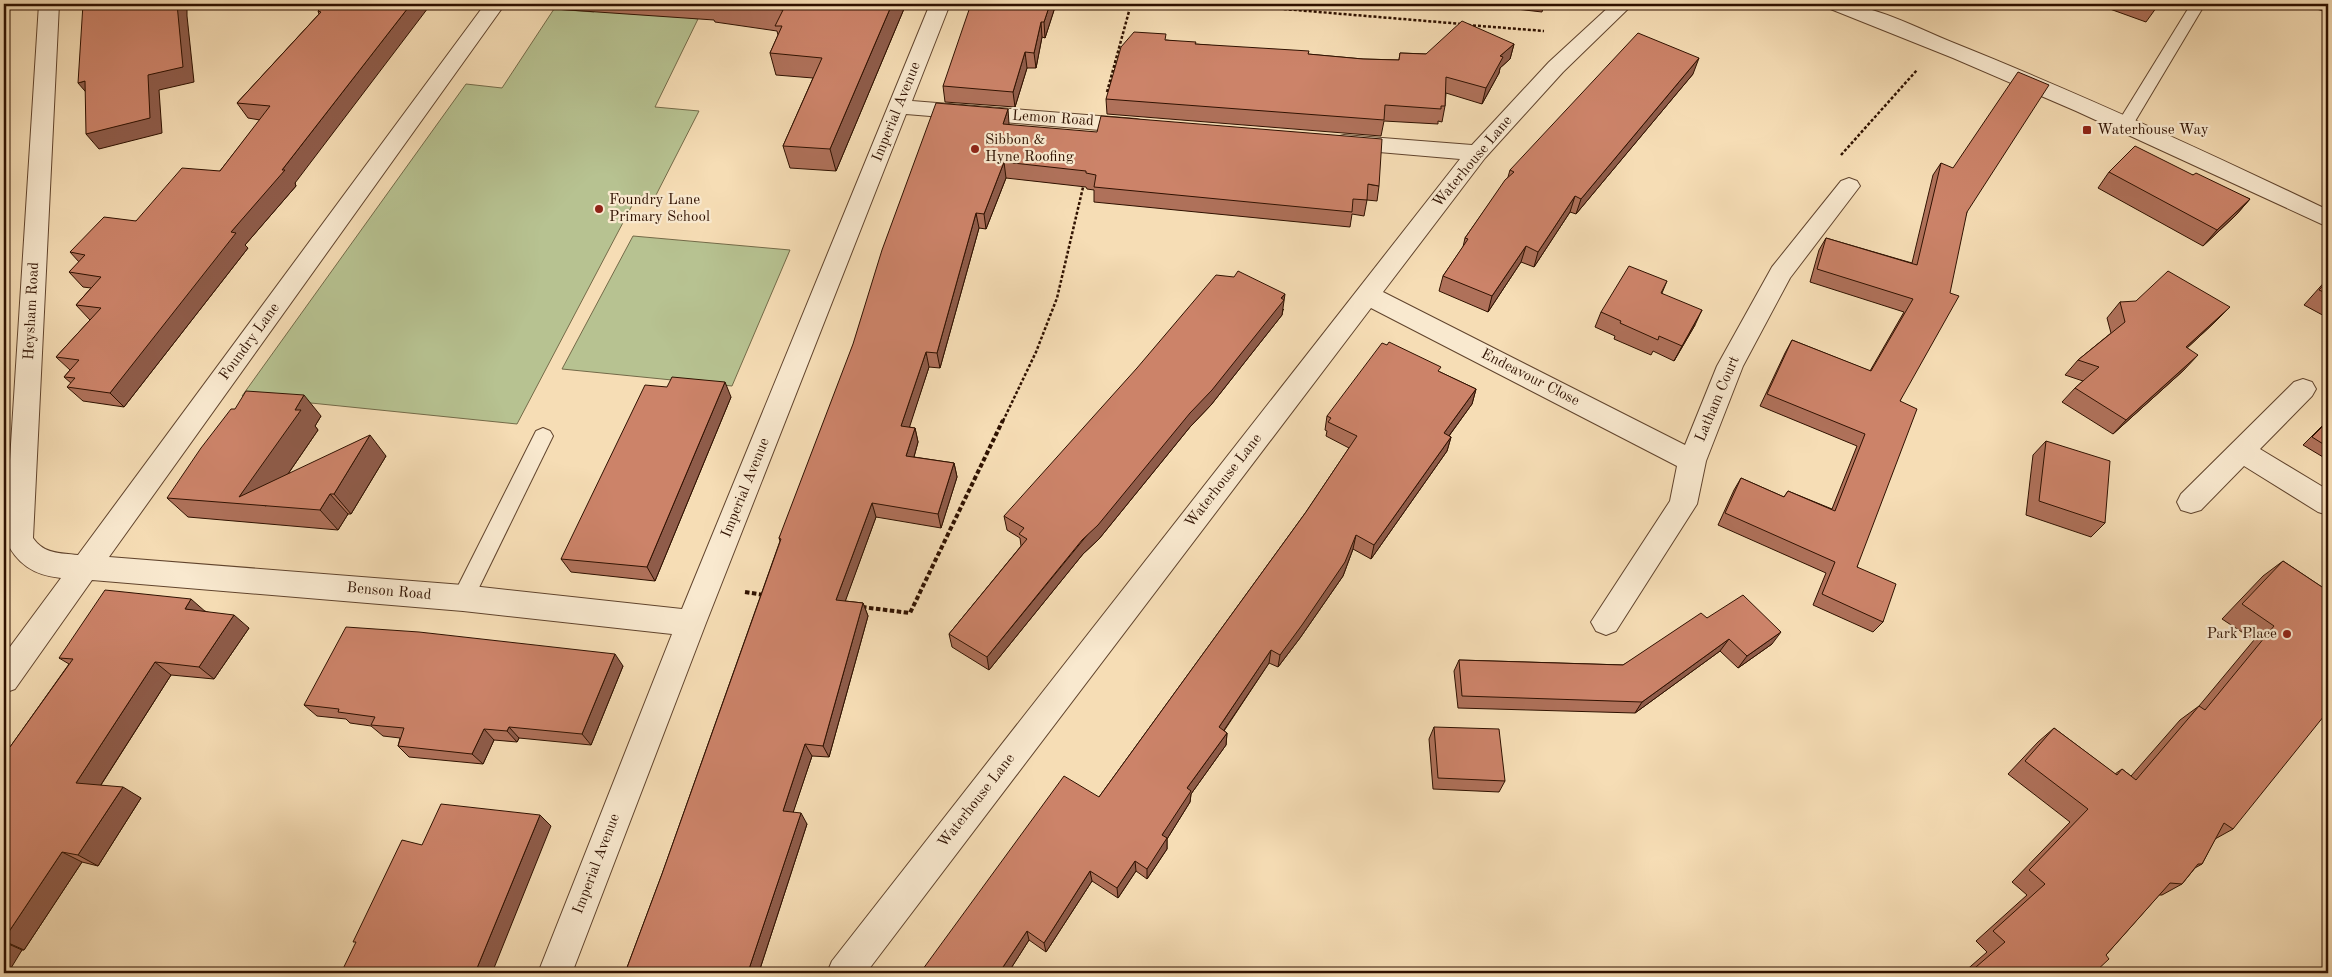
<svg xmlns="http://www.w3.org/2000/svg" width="2332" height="977" font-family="'Old Standard TT',serif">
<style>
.green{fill:#b7c291;stroke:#736a48}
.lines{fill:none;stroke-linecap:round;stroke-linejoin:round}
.service-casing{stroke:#61442d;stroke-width:2}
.minor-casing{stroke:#61442d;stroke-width:2}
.path-far1{stroke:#2f1100;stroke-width:2.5;stroke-dasharray:3 2;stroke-linecap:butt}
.path{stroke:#2f1100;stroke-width:4;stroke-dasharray:4.5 2.5;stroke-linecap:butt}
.service{fill:#f9e9cf;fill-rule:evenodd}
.minor{fill:#f9e9cf;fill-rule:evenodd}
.wall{fill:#af715a;stroke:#2f1100}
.shaded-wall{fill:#8f5c4a;stroke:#2f1100}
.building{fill:#cc8369;stroke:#2f1100}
.poi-dot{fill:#8f2418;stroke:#f9e9cf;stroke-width:2}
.labels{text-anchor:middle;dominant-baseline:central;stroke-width:4.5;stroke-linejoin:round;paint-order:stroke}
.street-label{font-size:15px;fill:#2f1100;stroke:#f9e9cf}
.poi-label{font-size:15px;fill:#2f1100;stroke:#f9e9cf;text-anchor:start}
</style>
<rect width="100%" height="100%" fill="#f6ddb5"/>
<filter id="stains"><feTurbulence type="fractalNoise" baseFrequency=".004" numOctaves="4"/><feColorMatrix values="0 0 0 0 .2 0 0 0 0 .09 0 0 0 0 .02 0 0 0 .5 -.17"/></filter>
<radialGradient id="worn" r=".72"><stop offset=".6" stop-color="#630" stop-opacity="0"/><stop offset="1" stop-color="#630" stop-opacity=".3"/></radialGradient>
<g class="green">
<path d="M599,5l99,14 -43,88 44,4 -44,86 -18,-1 -120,228 -275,-28 224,-312 36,4 52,-79 40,3z"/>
<path d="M633,236l157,14 -58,136 -170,-17z"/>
</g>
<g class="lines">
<defs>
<g id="service">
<path d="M2191,4h14l-74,124h-12l-2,-4z"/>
<path d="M2310,4h18v8l-16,-5z"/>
<path d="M543,428l7,3 3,5 -82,168 -8,3 -8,-3 -3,-6 3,-6 81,-161z"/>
</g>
<g id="minor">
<path d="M39,4h20l-26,534c11,16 27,15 45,17l407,-551h20l-396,553 354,28 219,24 248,-605h20l-38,97 224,18 8,2 3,5 -3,5 -8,2 -230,-19 -200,509 -134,350h-34l134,-339 -209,-23 -371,-31 -77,109 -11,4v-38l57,-77c-28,-3 -44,-14 -56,-39z"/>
<path d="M1612,4h21l-70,68 -78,86 -102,134 302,153 32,-79 55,-99 69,-86 8,-3 8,3 3,5 -70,92 -47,88 -37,95 -9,43 -81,127 -10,4 -10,-4 -5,-9 79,-121 7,-35 -306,-158 -505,665h-39l5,-12 628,-802 -116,-10 -8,-2 -3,-5 3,-5 8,-2 128,10 77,-83z"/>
<path d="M1825,4c44,-3 89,23 129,39 127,51 251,108 374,167v17l-252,-116 -123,-53 -125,-50z"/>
<path d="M2303,379l9,3 4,7 -4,7 -52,53 68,41v25l-10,-3 -74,-46 -43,44 -10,3 -10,-3 -4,-8 4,-8 113,-112z"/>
</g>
</defs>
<use href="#service" class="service-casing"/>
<use href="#minor" class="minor-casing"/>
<g class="path-far1">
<path d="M1224,4l238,20"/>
<path d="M1468,25l76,6"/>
<path d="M1107,92l24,-88"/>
<path d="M1841,155l76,-85"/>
<path d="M1003,421l33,-69 21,-54 27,-115"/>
</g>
<g class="path">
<path d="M745,592l19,3"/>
<path d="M862,607l48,6 93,-193"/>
</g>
<use href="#service" class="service"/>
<use href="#minor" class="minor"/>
</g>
<g class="wall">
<path d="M325,4l-30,179 1,3 -51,59 3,3 -124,159 -41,-6 -16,-14 4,-4 -7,-6 6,-7 -14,-13 34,-37 -14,-15 15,-17 -8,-1 -14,-15 10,-10 -9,-10 66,-31 84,-50 40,-51 -12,-2 -11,-15 82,-89 -1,-3z"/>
<path d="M552,4h354l-70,167 -46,-3 -7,-22 30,-68 -37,-3 -6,-22 8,-18 -1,-4 -62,-9 -1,-2 -160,-11z"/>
<path d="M1056,4l-11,34 -3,-1 -6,31h-9l-12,39 -70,-5 -2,-16z"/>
<path d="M1473,4h71l-2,8z"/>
<path d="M2096,4h63l-13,18z"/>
<path d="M1166,40l29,4 168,15 36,1 1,-7 26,1 88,-10 -4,15 -10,9 -1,5 -17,31 -36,-11 -1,13 -3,16 -4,-1v3l-54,-3 -3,15 -274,-22 -1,-15z"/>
<path d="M1693,74l-117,140 -6,-2 -36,55 -13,-5 -33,50 -49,-21 4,-15 20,-29 2,-9 43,-61 2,-7z"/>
<path d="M1009,124v1l370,61 -2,15 -10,-1 -3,16 -12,-2 -2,13 -256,-25v-12l-7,-1 -1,-2 -80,-9 -20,51 -7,-1 -39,140 -11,-1 -20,60 6,1 3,14 -4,15 40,6 3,14 -16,51 -65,-11 -31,84 18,2 5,13 -39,141 -17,-1 -19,56 14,12 -48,148 1,1h-135l37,-99 118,-333 -1,-3z"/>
<path d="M1941,163l26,49 -67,189 -43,166 26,55 -10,10 -60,-27 13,-32 -108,-48 16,-35 7,-12 43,19 4,-6 44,18 25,-63 -97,-40 25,-53 7,-13 78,31 34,-59 -94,-30 9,-32 7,-12 86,25 21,-88z"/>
<path d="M2109,172l84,3 57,24 -14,16 -33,31 -105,-58z"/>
<path d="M2328,278v40l-24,-13z"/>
<path d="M1667,281l-5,12 33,32 -21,36 -21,-10 -2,4 -37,-16 1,-3 -20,-9 6,-15z"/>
<path d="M2120,302l95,20 -28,26 -3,22 -71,64 -51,-32 13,-14 8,-7 -18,-6 13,-15 33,-27 -4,-15z"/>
<path d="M1284,309l-1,1 -1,5 -71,90 -21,22 -91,112 -16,15 -94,116 -37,-23 -3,-13 72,-88 -1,-8 -13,-8 -3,-14z"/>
<path d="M1440,372l36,17 -4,15 -23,32 2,1 -4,14 -76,108 -18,-10 -10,27 -43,62 -22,29 -9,-4 -45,68 3,2 -1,12 -35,49 -1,8 -23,37v10l-20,30 -11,-8 -18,27 -26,-17 -46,71 -17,-12 -21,33h-88l179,-176 207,-285 43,-64 -23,-12 1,-5 -2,-1 2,-14z"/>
<path d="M731,397l-76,184 -84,-9 -10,-13z"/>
<path d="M321,416l-6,10 3,4 -30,44 98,-18 -35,58h-3l-10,16 -150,-13 -21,-19z"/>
<path d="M2328,420v40l-25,-15z"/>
<path d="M2046,441l59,82 -14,14 -65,-22 7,-60z"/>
<path d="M2283,561l45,30 -95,238 -18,10 -13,25 -7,4 -13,16 -20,11h-3l-53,60 -12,18h-131l24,-21 -11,-11 51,-46 -15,-13 58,-60 -62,-48 30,-32 16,-14 61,46 7,-5 9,7 49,-56 19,-14 55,-66 -32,-21 41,-43z"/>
<path d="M205,611l44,17 -35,51 -43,-4 -70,110 40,13 -43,68 -16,-4 -58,88h-2l-18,23v-220l6,-6 59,-83 -10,-6z"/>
<path d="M1707,618l65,26 -34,24 -18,-17 -85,62 -177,-5 -4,-37 5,-11 164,5z"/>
<path d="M623,666l-32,79 -72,-7 -2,4 -23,-2 -11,24 -74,-7 -11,-11 2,-8 -17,-2 -12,-10 -21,-3 -4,-4 -29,-3 -13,-11z"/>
<path d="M1434,727l71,54 -6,11 -66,-3 -4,-50z"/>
</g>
<g class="shaded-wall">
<path d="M177,4h10v12l7,66 -35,8 3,43 -63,16 -13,-15 62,-59z"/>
<path d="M411,4h20l-136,179 1,3 -51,59 3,3 -124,159 -14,-14 121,-161 51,-62z"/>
<path d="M892,4h14l-70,167 -6,-22z"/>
<path d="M1050,4h6l-11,34 -1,-16z"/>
<path d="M1041,22l1,15 -6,31 -2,-15z"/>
<path d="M1514,44l-4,15 -10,9 -1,5 -17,31 4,-16 14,-32z"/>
<path d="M1025,52l2,16 -12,39 -2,-15z"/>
<path d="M1699,58l-6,16 -117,140 5,-15z"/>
<path d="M85,81l6,17 -13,-15z"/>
<path d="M1008,109l1,15 -4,16 -2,-16z"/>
<path d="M1004,162l2,16 -20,51 -2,-15z"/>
<path d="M1575,196l-5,16 -36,55 4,-15z"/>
<path d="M2250,199l-14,16 -33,31 14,-16z"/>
<path d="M976,213l3,15 -39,140 -3,-15z"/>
<path d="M1526,246l-5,16 -33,50 4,-16z"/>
<path d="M1285,294l-3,21 -71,90 -21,22 -91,112 -16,15 -94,116 -2,-13z"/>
<path d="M2230,307l-15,15 -43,40 14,-15z"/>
<path d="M1702,310l-7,15 -21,36 8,-15z"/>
<path d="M926,352l3,15 -24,74 -4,-15z"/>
<path d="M2198,355l-14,15 -71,64 13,-14z"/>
<path d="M725,382l6,15 -76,184 -8,-14z"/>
<path d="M1476,389l-4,15 -32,44 4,-15z"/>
<path d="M304,395l17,21 -6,10 3,4 -52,76 -27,-9 56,-87z"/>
<path d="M915,428l3,14 -8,29 -4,-15z"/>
<path d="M370,435l16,21 -35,58 -17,-20z"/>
<path d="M1451,437l-4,14 -76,108 3,-14z"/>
<path d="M954,463l3,14 -16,51 -3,-14z"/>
<path d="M330,494l18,20 -10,16 -18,-20z"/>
<path d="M872,503l4,14 -35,96 -5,-13z"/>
<path d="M1356,535l-3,14 -10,27 -43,62 -22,29 2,-12z"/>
<path d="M191,599l16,14 -22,-4z"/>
<path d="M863,603l5,13 -39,141 -6,-11z"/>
<path d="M234,615l15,13 -35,51 -15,-12z"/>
<path d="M1781,632l-9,12 -34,24 9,-12z"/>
<path d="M1729,639l-9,12 -85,62 7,-11z"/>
<path d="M1271,650l-2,13 -51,76 1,-12z"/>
<path d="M615,654l8,12 -32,79 -9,-11z"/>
<path d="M155,662l16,13 -76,119 -19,-11z"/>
<path d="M509,727l10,11 -2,4 -10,-11z"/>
<path d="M484,729l10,11 -11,24 -11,-10z"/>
<path d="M1227,733l-1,12 -35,49 -1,8 -23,37v10l-20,30v-10l15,-34 25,-47z"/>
<path d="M805,744l7,12 -22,66 -7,-11z"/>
<path d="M123,787l18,11 -43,68 -20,-11z"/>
<path d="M801,813l6,11 -48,148 1,1h-8l-3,-4z"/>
<path d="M540,815l11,11 -59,147h-17z"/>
<path d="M62,852l20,10 -58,88 -20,-9v-2z"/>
<path d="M1135,861l1,10 -18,27 -1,-10z"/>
<path d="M1090,871l2,10 -46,71 -2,-9z"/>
<path d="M1027,931l2,9 -21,33h-9z"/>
<path d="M4,942l18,8 -14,23h-4z"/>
</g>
<g class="building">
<path d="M83,4h94l6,63 -35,8 2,43 -64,16 -1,-53 -7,2z"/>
<path d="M325,4h86l-129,166h3l-54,62 5,1 -126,160 -43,-6 8,-9 -11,-1 15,-17 -23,-3 45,-49 -25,-3 25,-28 -32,-5 16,-17 -15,-3 34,-35 32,4 46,-53 38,3 50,-65 -33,-3 84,-91 -3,-1z"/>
<path d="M732,4h160l-62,145 -47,-3 39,-88 -52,-5 12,-27h-7l8,-16z"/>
<path d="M971,4h79l-6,18h-3l-7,31 -9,-1 -12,40 -70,-6z"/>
<path d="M2150,4h9l-2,2z"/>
<path d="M1462,21l52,23 -14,12 3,1 -17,31 -40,-11 -1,29h-4v3l-56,-4 -1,15 -278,-21 15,-52 13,-15 32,2 -1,6 31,2 -1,2 114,7 -1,3 55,5 36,1 1,-7 26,1z"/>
<path d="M1638,33l61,25 -118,141 -6,-3 -37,56 -12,-6 -34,50 -49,-20 25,-37 -3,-1 40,-58 9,-8 -4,-2z"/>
<path d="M2018,72l31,13 -82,127 -17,81 9,3 -59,105 17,8 -60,158 39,17 -13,38 -61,-28 13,-32 -110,-49 16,-35 43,19 4,-6 47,20 30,-77 -98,-40 25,-54 79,31 42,-72 -96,-30 9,-31 91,27 24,-102 12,5z"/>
<path d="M936,103l72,6 -5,15 94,8 4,-16 281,23 -3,47 -11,-2 -1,16 -14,-1 -1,13 -258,-25 2,-12 -10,-2v-2l-82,-9 -20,52 -8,-1 -39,140 -11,-1 -25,74 14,2 -9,28 48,7 -16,51 -66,-11 -36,97 27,3 -40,143 -18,-2 -22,67 18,2 -52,156 9,2 -1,2h-132l37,-99 119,-335 -2,-1 74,-194 29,-94z"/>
<path d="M2135,146l58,29 3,-2 54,26 -33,31 -108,-58z"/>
<path d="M1629,266l38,15 -6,12 41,17 -20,36 -23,-10 -1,4 -38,-17 1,-2 -20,-9z"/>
<path d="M1238,271l47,23 -4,4 3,2 -72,90 -22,23 -92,112 -16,15 -95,117 -38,-23 78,-95 -8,-5 5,-6 -20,-12 133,-148 79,-93 18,2z"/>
<path d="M2168,271l62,36 -44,40 12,8 -72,65 -51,-32 24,-21 -21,-7 47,-38 -5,-20 16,-1z"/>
<path d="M2328,280v14l-9,-4z"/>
<path d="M1389,342l52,25 -3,4 38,18 -32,44 7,4 -77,108 -18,-10 -11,27 -43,63 -22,30 -9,-5 -52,77 8,6 -40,55 4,3 -29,44 5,3 -20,31 -12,-8 -18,27 -27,-17 -46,72 -17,-12 -28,42h-79l144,-197 35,21 207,-285 51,-76 -29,-14 3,-4 -4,-2 55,-73 5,2z"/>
<path d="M672,377l53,5 -78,185 -86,-8 84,-174 22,2z"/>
<path d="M246,391l58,4 -9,15h6l-62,87 131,-62 -36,59h-4l-10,16 -153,-12 34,-50 30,-39h4z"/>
<path d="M2328,421v26l-16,-10z"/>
<path d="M2046,441l64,20 -5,62 -66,-22z"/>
<path d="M2283,561l45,30v120l-95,118 -9,-6 -22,41h-4l-16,20 -12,-1 -64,72 3,4 -15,14h-125l36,-31 -12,-11 52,-47 -16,-14 59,-61 -63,-48 29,-33 63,47 5,-6 14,11 63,-74 6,4 69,-84 -32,-22z"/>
<path d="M105,590l86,9 -6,10 49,6 -35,52 -44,-5 -79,121 47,4 -45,68 -16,-3 -58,87v-186l6,-6 63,-88 -14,-1z"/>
<path d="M1743,595l38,37 -34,24 -18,-17 -87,63 -180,-6 -3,-36 164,5 78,-52 6,5z"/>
<path d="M346,627l73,5 196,22 -33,80 -73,-7 -2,4 -23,-2 -12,25 -74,-8 6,-18 -33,-3 4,-8 -37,-5 1,-3 -35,-4z"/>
<path d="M1434,727l65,2 6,52 -67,-3z"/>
<path d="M441,804l99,11 -65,158h-134l15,-31h-3l49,-102 20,5z"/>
</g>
<g class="poi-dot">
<rect x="2082" y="125" width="10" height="10" rx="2.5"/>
<circle cx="975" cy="149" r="5"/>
<circle cx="599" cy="209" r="5"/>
<circle cx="2287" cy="634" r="5"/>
</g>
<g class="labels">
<g class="street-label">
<text transform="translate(897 112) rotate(-68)">Imperial Avenue</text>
<text transform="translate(1053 119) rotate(4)">Lemon Road</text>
<text transform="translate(1473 162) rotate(-50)">Waterhouse Lane</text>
<text transform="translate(32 311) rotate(-87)">Heysham Road</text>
<text transform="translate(250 342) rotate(-54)">Foundry Lane</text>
<text transform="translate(1530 378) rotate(27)">Endeavour Close</text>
<text transform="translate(1718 399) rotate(-67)">Latham Court</text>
<text transform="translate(1224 481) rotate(-52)">Waterhouse Lane</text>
<text transform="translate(746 488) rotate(-68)">Imperial Avenue</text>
<text transform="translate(389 592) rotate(5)">Benson Road</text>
<text transform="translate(977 801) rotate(-52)">Waterhouse Lane</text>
<text transform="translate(597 864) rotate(-69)">Imperial Avenue</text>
</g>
<g class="poi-label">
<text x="2097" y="130">Waterhouse Way</text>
<text x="985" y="140">Sibbon &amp;<tspan x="985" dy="17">Hyne Roofing</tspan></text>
<text x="609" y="200">Foundry Lane<tspan x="609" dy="17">Primary School</tspan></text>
<text x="2277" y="634" text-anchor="end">Park Place</text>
</g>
</g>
<rect width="2332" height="977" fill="none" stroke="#f6ddb5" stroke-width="20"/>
<rect x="5" y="5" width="2322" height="967" fill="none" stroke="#2f1100" stroke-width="2.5"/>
<rect x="10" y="10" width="2312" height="957" fill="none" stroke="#2f1100"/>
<rect width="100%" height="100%" filter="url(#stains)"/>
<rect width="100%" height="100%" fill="url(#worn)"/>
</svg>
